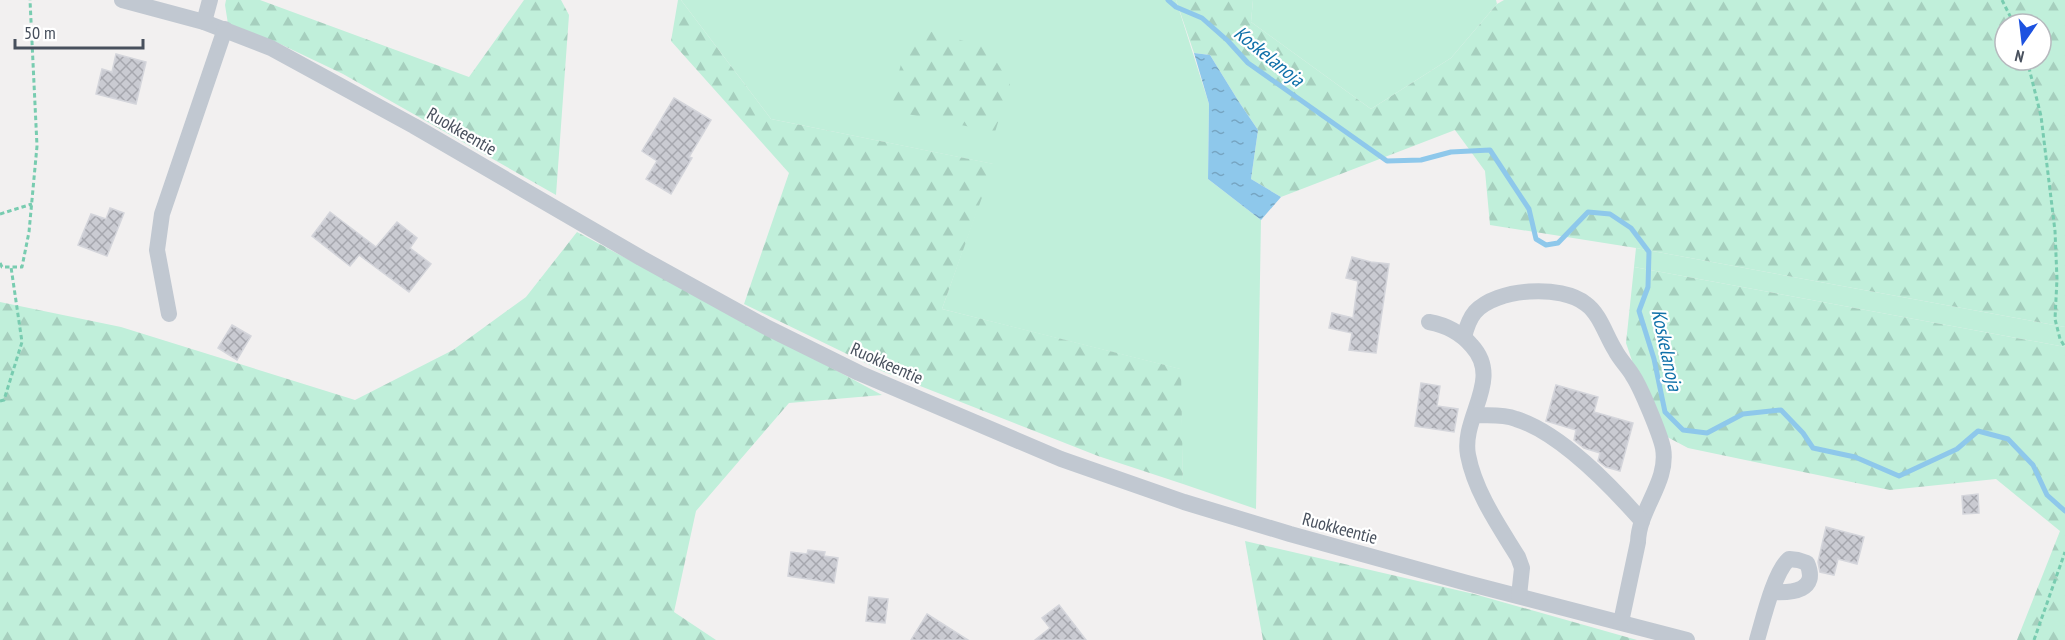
<svg xmlns="http://www.w3.org/2000/svg" width="2065" height="640" font-family="'PT Sans Narrow',sans-serif">
<style>
.green{fill:#c0efda}
.forest{fill:url(#forest-firs);fill-rule:evenodd}
.water{fill:url(#water-ripples)}
.lines{fill:none;stroke-linecap:round;stroke-linejoin:round}
.stream{stroke:#8ec8eb;stroke-width:5}
.building{fill:url(#building-cross-hatch);stroke:#d4d5db;stroke-width:1.5}
.path{stroke:#78ccb0;stroke-width:3;stroke-dasharray:4.5 3;stroke-linecap:butt}
.minor{stroke:#c1c8d1;stroke-width:16}
.labels{text-anchor:middle;dominant-baseline:central;stroke-width:4.5;stroke-linejoin:round;paint-order:stroke}
.street-label{font-size:18px;fill:#48505d;stroke:#fff}
.water-label{font-size:20px;font-style:italic;fill:#0f70a9;stroke:#fff}
</style>
<defs>
<pattern id="forest-firs" width="22" height="20" patternUnits="userSpaceOnUse" patternTransform="scale(1.5)"><rect width="22" height="20" fill="#c0efda"/><path d="M5 1l3.5 6h-7zM16 11l3.5 6h-7z" fill="#a6cfbe"/></pattern>
<pattern id="water-ripples" width="26" height="14" patternUnits="userSpaceOnUse" patternTransform="scale(1.5)"><rect width="26" height="14" fill="#8ec8eb"/><path d="M2 4q2-2 4 0t4 0M15 11q2-2 4 0t4 0" fill="none" stroke="#76a5c2"/></pattern>
<pattern id="building-cross-hatch" width="8" height="8" patternUnits="userSpaceOnUse" patternTransform="scale(1.5)"><rect width="8" height="8" fill="#cacbd2"/><path d="M0 0l8 8M0 8l8-8" fill="none" stroke="#a6a7ae"/></pattern>
</defs>
<rect width="100%" height="100%" fill="#f2f0f0"/>
<g class="green">
<path d="M681,0h495l33,104 -1,75 53,41 -5,289 -73,-25 -3,-115 -238,-60 51,-145 -222,-45z"/>
<path d="M1253,0h243l1,4 -46,54 -80,51 -120,-87z"/>
<path d="M1636,248l429,79v20l-431,-80z"/>
</g>
<g class="forest">
<path d="M226,0h34l209,77 55,-77h37l8,15 -13,180 -213,-121 -65,-31 -50,-19 -3,-19z"/>
<path d="M678,0h3l90,119 223,45 -52,145 239,60 2,115 -85,-28 -216,-85 -138,-67 45,-131 -118,-132z"/>
<path d="M1176,0h77l-2,22 120,87 80,-51 46,-54 7,-4h561v327l-429,-79 -146,-23 -5,-54 -30,-41 -174,67 -30,-18 7,-49 -19,-28 -29,-47 -16,-2zM2005,24h36v36h-36z"/>
<path d="M912,26l76,22 22,36 -15,48 -107,-22z"/>
<path d="M577,232l305,163 -93,8 -93,108 -22,101 42,28h-716v-338l121,25 234,73 98,-50 73,-53z"/>
<path d="M1634,267l431,80v293h-48l43,-109 -64,-52 -106,11 -202,-42 -32,-17 -30,-88z"/>
<path d="M1245,541l229,53 163,46h-374z"/>
</g>
<path class="water" d="M1194,53l16,2 29,47 19,28 -7,49 30,18 -20,23 -53,-41 1,-75z"/>
<g class="lines">
<path class="stream" d="M1168,0l8,7 26,11 26,23 20,22 139,98 34,-1 30,-8 39,-2 39,59 7,30 10,6 12,-2 30,-31 22,2 21,14 18,24 -1,35 -9,24 15,48 11,53 18,18 24,3 36,-19 38,-4 22,23 10,15 42,9 44,19 58,-27 21,-18 30,8 25,26 14,30 18,16"/>
</g>
<g class="building">
<path d="M116,54l30,8 -10,42 -40,-10 6,-25 10,3z"/>
<path d="M674,98l37,22 -22,37 3,1 -21,36 -25,-15 11,-18 -15,-10z"/>
<path d="M110,208l14,5 -17,43 -29,-11 13,-31 15,5z"/>
<path d="M330,212l46,35 21,-25 20,16 -7,10 21,16 -22,28 -50,-37 -9,11 -38,-30z"/>
<path d="M1352,257l19,5 18,2 -13,89 -27,-3 3,-17 -23,-5 3,-15 21,5 5,-37 -12,-3z"/>
<path d="M232,325l19,11 -14,24 -19,-12z"/>
<path d="M1421,383l19,3 -3,20 21,3 -4,23 -39,-6z"/>
<path d="M1556,385l42,12 -4,15 39,11 -13,48 -14,-4 -8,-6 2,-8 -16,-5 -10,-8 2,-10 -30,-9z"/>
<path d="M1978,494l1,19 -16,1 -1,-18z"/>
<path d="M1826,527l38,10 -7,27 -19,-5 -4,16 -14,-3 -2,-10z"/>
<path d="M808,550l17,2 -1,4 14,2 -4,25 -46,-7 3,-24 16,2z"/>
<path d="M869,597l19,2 -3,24 -19,-2z"/>
<path d="M1059,605l27,35h-51l15,-12 -8,-10z"/>
<path d="M927,614l41,26h-57z"/>
</g>
<g class="lines">
<g class="path">
<path d="M2002,0l12,24"/>
<path d="M2027,60l14,56 14,115 2,48 -2,40 5,20 5,8"/>
<path d="M0,214l32,-10"/>
<path d="M0,263l2,4h20l7,-35 8,-86 -7,-146"/>
<path d="M0,401l4,-1 18,-58 -11,-75"/>
<path d="M2034,640l31,-88"/>
</g>
<g class="minor">
<path d="M122,0l82,22 67,26 143,78 227,132 127,70 91,45 202,86 123,43 106,32 177,49 220,57"/>
<path d="M204,22l6,-22"/>
<path d="M169,314l-12,-64 5,-36 63,-185"/>
<path d="M1429,322c17,3 32,11 43,24 31,34 -11,71 -4,109 7,37 31,71 50,102l4,11 -3,28"/>
<path d="M1464,337c2,-8 5,-18 11,-25 22,-24 86,-28 111,-8 14,10 20,32 29,46 5,10 13,17 18,26 8,12 27,58 30,72 6,34 -24,60 -25,94l-17,80"/>
<path d="M1475,415c14,1 27,-1 41,4 45,14 95,67 126,102"/>
<path d="M1757,640c6,-20 17,-68 32,-81l9,1 9,3c12,28 -15,30 -34,29"/>
</g>
</g>
<g class="labels">
<g class="street-label">
<text transform="translate(462 131) rotate(30)">Ruokkeentie</text>
<text transform="translate(887 363) rotate(24)">Ruokkeentie</text>
<text transform="translate(1340 528) rotate(15)">Ruokkeentie</text>
</g>
<g class="water-label">
<text transform="translate(1269 56) rotate(39)">Koskelanoja</text>
<text transform="translate(1667 350) rotate(78)">Koskelanoja</text>
</g>
</g>
<g transform="translate(2023 42) rotate(194)"><circle r="28" fill="#ffffff" stroke="#b6b9be" stroke-width="1.5"/>
<path d="M0-4.5L10 22L0 15L-10 22Z" fill="#1d52e0"/>
<text y="-9" font-size="16" font-weight="bold" text-anchor="middle" fill="#48505d">N</text>
</g>
<path d="M15 39v9h128v-9" fill="none" stroke="#48505d" stroke-width="3"/>
<text x="24" y="39" font-size="18" fill="#48505d" stroke="#ffffff" stroke-width="4.5" paint-order="stroke">50 m</text>
</svg>
